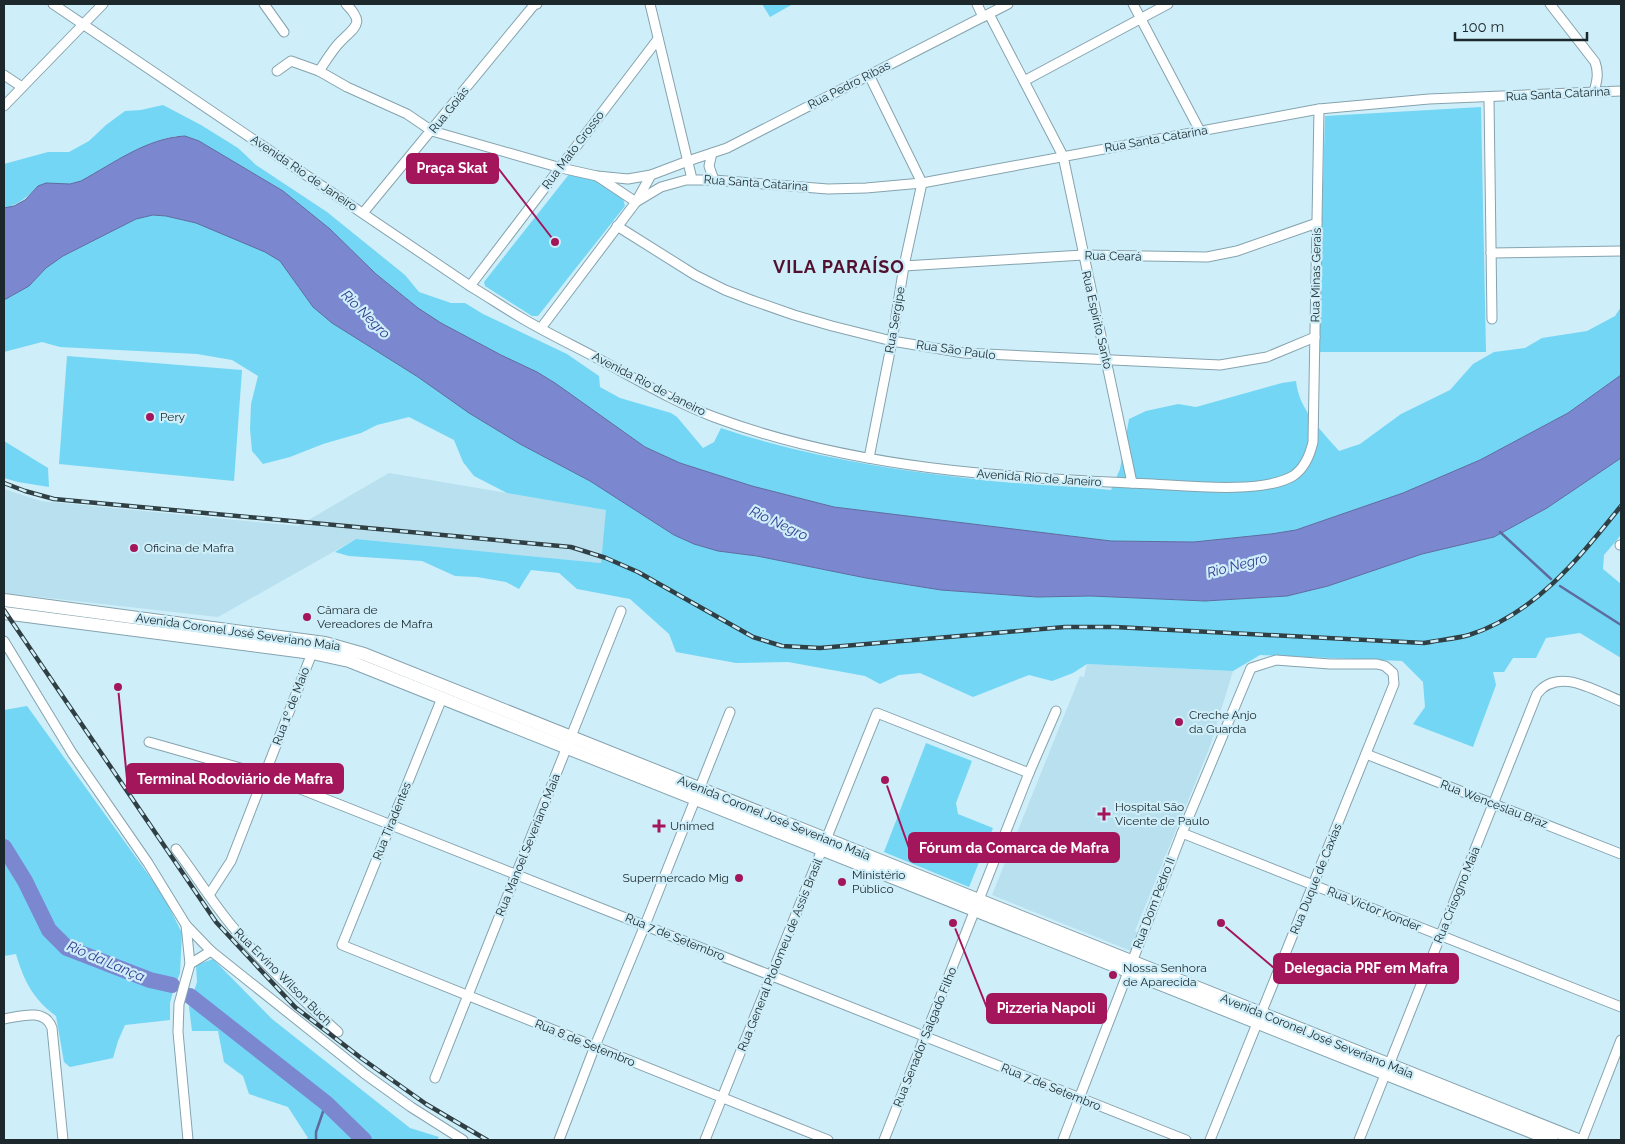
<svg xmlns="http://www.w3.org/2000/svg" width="1625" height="1144" font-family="Raleway,sans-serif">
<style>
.built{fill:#b8e0ee}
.green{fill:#73d6f5}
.water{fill:#7b88d0;stroke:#5e6b9f}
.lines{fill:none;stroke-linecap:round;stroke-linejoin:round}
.stream{stroke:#5e6b9f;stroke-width:2.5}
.river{stroke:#7b88d0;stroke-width:16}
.street-casing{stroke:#85a3ae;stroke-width:11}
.secondary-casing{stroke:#85a3ae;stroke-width:14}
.street{stroke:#fff;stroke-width:9}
.secondary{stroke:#fff;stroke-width:12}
.rail-casing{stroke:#303f43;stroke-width:4.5}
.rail{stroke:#ceeef9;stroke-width:2.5;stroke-dasharray:8;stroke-linecap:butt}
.poi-dot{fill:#a3165c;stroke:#ceeef9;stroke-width:2}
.labels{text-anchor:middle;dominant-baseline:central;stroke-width:4.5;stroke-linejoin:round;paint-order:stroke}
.street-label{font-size:12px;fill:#1c282c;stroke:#ceeef9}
.poi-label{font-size:12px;fill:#1c282c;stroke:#ceeef9;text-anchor:start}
.water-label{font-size:14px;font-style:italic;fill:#353a90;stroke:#ceeef9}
.district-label{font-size:18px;font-weight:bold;letter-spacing:1px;fill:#52112f;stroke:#ceeef9}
.leader{fill:none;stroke:#a3165c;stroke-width:2}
.callout-dot{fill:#a3165c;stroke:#ceeef9;stroke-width:2}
.callout{fill:#a3165c;stroke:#a3165c;stroke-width:2}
.callout-label{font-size:14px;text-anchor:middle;font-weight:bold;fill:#fff}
</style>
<rect width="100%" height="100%" fill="#ceeef9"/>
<g class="built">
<path d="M389,473l218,37 -6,53 -245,-24 -138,78 -214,-24v-104l37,12 257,25z"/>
<path d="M1087,664l146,7 -24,78 -74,182 3,2 -7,18 -139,-56 88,-219 4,1z"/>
</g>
<g class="green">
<path d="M762,4h31l-23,13z"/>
<path d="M163,105l38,20 37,23 18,17 71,47 78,63 14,17 32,11h14l18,11 84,40 32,22 1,11 20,11 51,15 6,4 26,31 11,-6 7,-14c88,30 180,43 272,53 39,4 79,5 118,9l9,-21 9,-50 17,-8 32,-7 18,3 86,-24 14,-2c3,29 25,49 43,70l21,-7 41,-30 49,-24 23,-26 21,-12 31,-4 17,-10 45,-7 28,-15 6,-9v68l-53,38 -88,47 -77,33 -107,37 -25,4 -77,8 -83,-1 -277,-34 -82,-21 -72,-23 -35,-16 -90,-64 -18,-11 -36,-17 -60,-32 -23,-15 -42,-34 -46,-45 -47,-38 -84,-50c-5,-2 -10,-4 -15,-5 -29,-2 -77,31 -103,45l-11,3 -32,2c-11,11 -19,19 -34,22v-44l44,-12h21l20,-11 17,-16 19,-14 16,-1z"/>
<path d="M1481,107l5,245h-168l7,-236z"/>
<path d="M574,168h3l46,30 2,8 -87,110h-6l-47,-30 -1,-4z"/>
<path d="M153,215l13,1 30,7 70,29 14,9 33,46 19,16 86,54 51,36 51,31 70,37 84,54 20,9 24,7 39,5 109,22 75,12 96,7 54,-1 114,5 82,-5 41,-10 94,-32 72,-17 53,-29 74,-50v77l-17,20 -1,14 18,15v74l-41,-25 -34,5 -10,20h-23l-9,14h-11l3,13 -23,62 -60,-23 12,-17 -2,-25 -21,-21 -142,-6 -27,16 -146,-7 -14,9 -21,8 -23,-6 -56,22 -53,-24 -21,2 -19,9 -15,-8 -77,-14 -52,1 -60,-11 -7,-18 -39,-35 -53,-10 -18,-16 -28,-3 -12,19 -13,-7 -29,-5 -22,-1 -33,-15 -73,-5 -14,-4 21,-13 245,24 5,-53 -99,-17 -33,-17 -11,-14 -9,-22 -45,-23 -32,8 -16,8 -38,11 -33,13 -27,7 -11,-13 -2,-22 1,-25 7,-28 -26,-16 -35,-6 -137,-7 -18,-5 -38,10v-52l25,-14 17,-18 17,-12 73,-37z"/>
<path d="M67,356l175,14 -8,111 -175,-17z"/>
<path d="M4,441l44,27 1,19 -31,-5 -14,-4z"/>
<path d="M27,706l136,189 19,38 -2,40 -6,15 -4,15v17l-45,5 -7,16 -5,17 -43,9 -6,-5 -8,-46c-23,-17 -32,-35 -40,-62l-12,2v-246z"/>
<path d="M926,743l46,18 -16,42 2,11 35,14 -24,59 -85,-35z"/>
<path d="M213,959l59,60 138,109 29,9 -2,3h-133l4,-2 -20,-31 -39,-13 -6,-18 -19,-14 -6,-31h-26l-3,-24 8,-25 -1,-17z"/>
</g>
<path class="water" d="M185,136l14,5 84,50 47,38 46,45 42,34 23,15 60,32 36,17 18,11 90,64 35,16 72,23 82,21 277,34 83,1 77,-8 25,-4 107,-37 77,-33 88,-47 53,-38v83l-74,50 -53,29 -72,17 -94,32 -41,10 -82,5 -114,-5 -54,1 -96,-7 -75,-12 -109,-22 -39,-5 -24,-7 -20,-9 -84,-54 -70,-37 -51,-31 -51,-36 -86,-54 -19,-16 -33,-46 -15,-9 -69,-29 -30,-7 -13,-1 -17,4 -73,37 -17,12 -17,18 -25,14v-92l10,-2 11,-6 13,-14 8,-3 24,1 11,-3c33,-18 66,-43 104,-45z"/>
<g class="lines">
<g class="stream">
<path d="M1500,532l51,47"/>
<path d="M1560,586l61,39"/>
<path d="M316,1140v-8l10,-29"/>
</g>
<g class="river">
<path d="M4,847l21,34 24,49 18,18 83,32 22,5"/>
<path d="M190,996l136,107 38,37"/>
</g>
<defs>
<g id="street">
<path d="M53,4l417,282c17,10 33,21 50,31 28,17 59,31 88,47 35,19 69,39 106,53 139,52 292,61 439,67 36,2 109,10 140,-8 12,-8 17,-21 20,-34l6,-333"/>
<path d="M264,4l20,28"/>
<path d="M346,4c19,19 10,22 -5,37 -9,9 -15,20 -22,30l28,16 60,27 25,17 129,37 36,8 31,3 23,-4 37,-14 39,-13 281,-144"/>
<path d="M650,4l42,175"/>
<path d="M977,4l6,13"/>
<path d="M1133,4l67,127"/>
<path d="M1550,4l45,58c4,11 2,19 -1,30"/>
<path d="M989,14l74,142 69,327"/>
<path d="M277,71l14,-10 28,10"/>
<path d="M4,75l18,12"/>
<path d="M869,75l53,108 -18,83 -12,75 -23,117"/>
<path d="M1024,81l144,-77"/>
<path d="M1489,98l3,221"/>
<path d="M4,106l99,-102"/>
<path d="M712,153l-3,13 5,14"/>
<path d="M597,176l39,26 25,-15 25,-7h28l114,9 38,-1 56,-5 397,-74 110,-10 192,-8"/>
<path d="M363,213l171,-208 3,-1"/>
<path d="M617,226l78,49 30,15 26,10 43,15 38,11 60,15 72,12 256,12 47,-8 48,-20"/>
<path d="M1491,253l130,-2"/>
<path d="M904,266l179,-11 124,2 30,-6 80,-28"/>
<path d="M470,286l188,-247"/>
<path d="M541,328l95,-126 15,-27"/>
<path d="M1620,545h1"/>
<path d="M4,641l68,112 76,110 38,62 25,26 154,123 46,33 52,33"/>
<path d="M442,698l-100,247 486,195"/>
<path d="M149,742l116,33 921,365"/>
<path d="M1366,754l255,100"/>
<path d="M1182,833l439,174"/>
<path d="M176,849c19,25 36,53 56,77 32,39 69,72 106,106"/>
<path d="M209,895l22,-34 81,-208"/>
<path d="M186,925l4,39 -11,40 -1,28 10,108"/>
<path d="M190,964l21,-13"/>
<path d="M4,1019c17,-3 41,-11 48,9l11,112"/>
<path d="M435,1078l186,-467"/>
<path d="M559,1140l36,-94 50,-121 85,-213"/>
<path d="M705,1140l172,-427 152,60"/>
<path d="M884,1140l145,-367 27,-62"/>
<path d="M1063,1140l119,-307 69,-165 25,-8 13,1 41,3h47l8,2 8,7 1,11 -184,456"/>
<path d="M1359,1140l178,-446c21,-28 58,-3 84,7"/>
<path d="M1582,1140l39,-100"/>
</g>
<g id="secondary">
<path d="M4,600l321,43 39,11 1214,486"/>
<path d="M4,613l308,40 37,8 1203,479"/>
</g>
</defs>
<use href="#street" class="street-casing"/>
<use href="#secondary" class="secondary-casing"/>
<use href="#street" class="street"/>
<use href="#secondary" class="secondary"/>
<defs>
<g id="rail">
<path d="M4,483l21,8 29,8 517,48 35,11 32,14 115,65 29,9 38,2 245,-21h50l309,16c14,-3 31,-4 45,-8 66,-21 110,-77 152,-129"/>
<path d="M4,610l212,312 79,85 66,51 65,46 61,36"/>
</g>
</defs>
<use href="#rail" class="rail-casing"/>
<use href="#rail" class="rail"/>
</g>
<g class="poi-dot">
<circle cx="150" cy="417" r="5"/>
<circle cx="134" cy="548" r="5"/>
<circle cx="307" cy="617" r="5"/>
<circle cx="1179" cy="722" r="5"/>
<path d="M1101.5 806.5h5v5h5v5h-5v5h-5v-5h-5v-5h5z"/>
<path d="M656.5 818.5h5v5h5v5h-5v5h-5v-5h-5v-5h5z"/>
<circle cx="739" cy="878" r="5"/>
<circle cx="842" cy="882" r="5"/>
<circle cx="1113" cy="975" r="5"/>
</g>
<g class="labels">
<g class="street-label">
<text transform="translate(849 85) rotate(-27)">Rua Pedro Ribas</text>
<text transform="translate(1558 94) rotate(-3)">Rua Santa Catarina</text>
<text transform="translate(449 110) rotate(-51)">Rua Goiás</text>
<text transform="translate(1156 139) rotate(-10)">Rua Santa Catarina</text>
<text transform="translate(573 150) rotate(-53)">Rua Mato Grosso</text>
<text transform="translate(304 173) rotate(34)">Avenida Rio de Janeiro</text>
<text transform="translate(756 183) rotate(4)">Rua Santa Catarina</text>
<text transform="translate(1113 256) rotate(1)">Rua Ceará</text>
<text transform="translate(1316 275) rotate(-89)">Rua Minas Gerais</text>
<text transform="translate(895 320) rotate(-80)">Rua Sergipe</text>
<text transform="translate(1097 320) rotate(77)">Rua Espírito Santo</text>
<text transform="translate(956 350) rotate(8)">Rua São Paulo</text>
<text transform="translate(649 384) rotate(27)">Avenida Rio de Janeiro</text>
<text transform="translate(1039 478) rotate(4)">Avenida Rio de Janeiro</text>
<text transform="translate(238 632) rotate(8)">Avenida Coronel José Severiano Maia</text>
<text transform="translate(291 706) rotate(-69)">Rua 1º de Maio</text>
<text transform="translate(1494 804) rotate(21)">Rua Wenceslau Braz</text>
<text transform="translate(774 818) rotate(22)">Avenida Coronel José Severiano Maia</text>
<text transform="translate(392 821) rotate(-68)">Rua Tiradentes</text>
<text transform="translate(528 845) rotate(-68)">Rua Manoel Severiano Maia</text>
<text transform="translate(1316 879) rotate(-68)">Rua Duque de Caxias</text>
<text transform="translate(1457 895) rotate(-68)">Rua Crisogno Maia</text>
<text transform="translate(1154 903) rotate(-69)">Rua Dom Pedro II</text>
<text transform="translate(1374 909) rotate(22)">Rua Victor Konder</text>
<text transform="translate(675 937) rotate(22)">Rua 7 de Setembro</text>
<text transform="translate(780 955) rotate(-68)">Rua General Ptolomeu de Assis Brasil</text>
<text transform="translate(283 977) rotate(45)">Rua Ervino Wilson Buch</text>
<text transform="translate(1317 1036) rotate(22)">Avenida Coronel José Severiano Maia</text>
<text transform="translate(925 1037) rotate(-68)">Rua Senador Salgado Filho</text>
<text transform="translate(585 1043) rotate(22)">Rua 8 de Setembro</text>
<text transform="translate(1051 1087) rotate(22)">Rua 7 de Setembro</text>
</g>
<g class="poi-label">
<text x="160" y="417">Pery</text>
<text x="144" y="548">Oficina de Mafra</text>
<text x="317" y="610">Câmara de<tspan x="317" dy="14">Vereadores de Mafra</tspan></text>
<text x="1189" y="715">Creche Anjo<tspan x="1189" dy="14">da Guarda</tspan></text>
<text x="1115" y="807">Hospital São<tspan x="1115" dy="14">Vicente de Paulo</tspan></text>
<text x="670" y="826">Unimed</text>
<text x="852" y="875">Ministério<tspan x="852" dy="14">Público</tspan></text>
<text x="729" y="878" text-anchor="end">Supermercado Mig</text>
<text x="1123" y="968">Nossa Senhora<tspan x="1123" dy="14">de Aparecida</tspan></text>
</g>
<g class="water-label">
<text transform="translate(366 314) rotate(45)">Rio Negro</text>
<text transform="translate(779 523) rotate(25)">Rio Negro</text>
<text transform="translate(1237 565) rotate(-15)">Rio Negro</text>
<text transform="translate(106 961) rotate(23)">Rio da Lança</text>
</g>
<g class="district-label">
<text x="839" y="266">VILA PARAÍSO</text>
</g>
</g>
<path class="leader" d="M555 242L498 168M118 687L127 779M885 780L909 848M1221 923L1274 968M953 923L987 1008"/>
<g class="callout-dot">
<circle cx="555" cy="242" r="5"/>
<circle cx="118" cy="687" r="5"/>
<circle cx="885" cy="780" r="5"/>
<circle cx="1221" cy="923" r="5"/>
<circle cx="953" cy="923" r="5"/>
</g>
<g class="callout">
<rect x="407" y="154" width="91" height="29" rx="5"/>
<rect x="127" y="764" width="216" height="29" rx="5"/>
<rect x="909" y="833" width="210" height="29" rx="5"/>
<rect x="1274" y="954" width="184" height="29" rx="5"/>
<rect x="987" y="994" width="119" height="29" rx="5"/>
</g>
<g class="callout-label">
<text x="452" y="173">Praça Skat</text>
<text x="235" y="784">Terminal Rodoviário de Mafra</text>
<text x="1014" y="853">Fórum da Comarca de Mafra</text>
<text x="1366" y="973">Delegacia PRF em Mafra</text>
<text x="1046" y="1013">Pizzeria Napoli</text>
</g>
<rect width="1625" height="1144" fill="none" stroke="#1c282c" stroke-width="10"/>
<path d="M1455 32v8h132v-8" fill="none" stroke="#1c282c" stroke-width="2.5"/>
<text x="1462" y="32" font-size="15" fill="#1c282c" stroke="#ceeef9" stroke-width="4" paint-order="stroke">100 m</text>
</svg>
